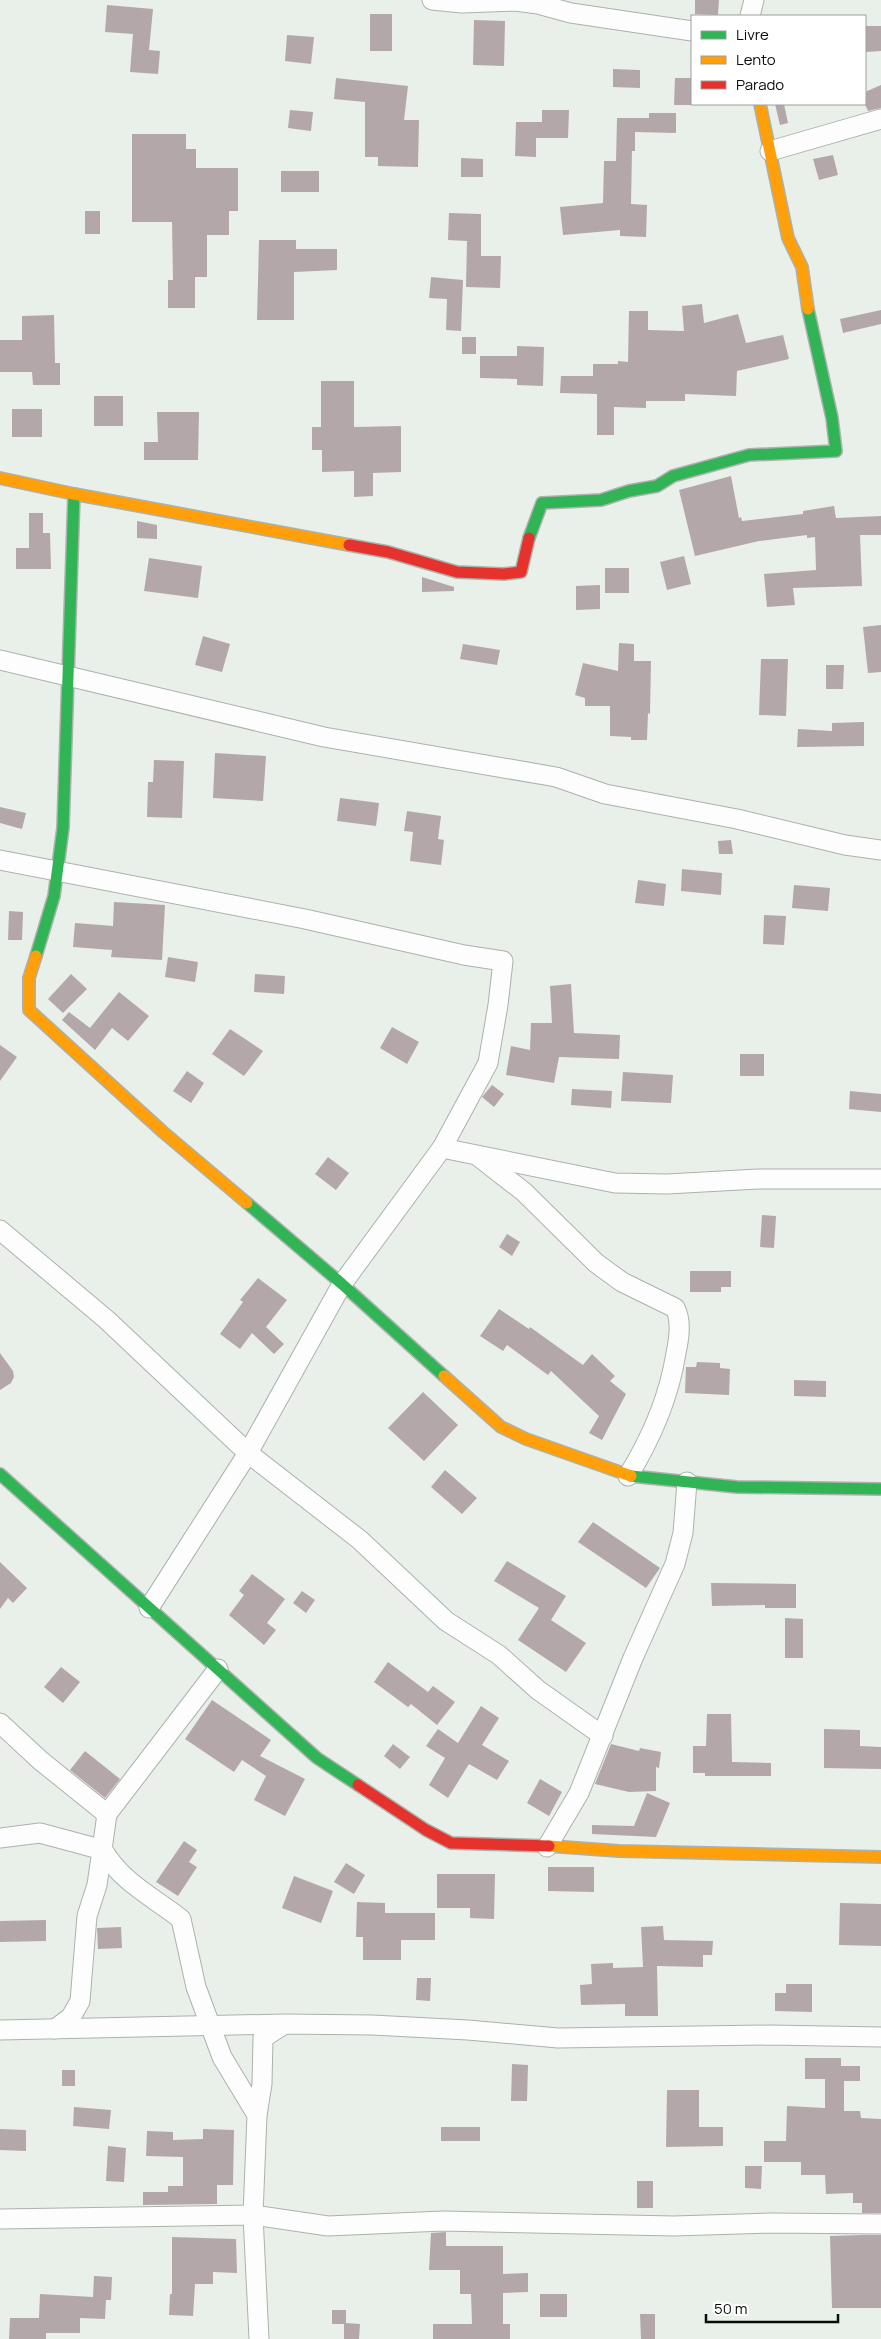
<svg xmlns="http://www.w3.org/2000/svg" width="881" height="2339" font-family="Manrope,sans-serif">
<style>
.building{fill:#b4a7aa}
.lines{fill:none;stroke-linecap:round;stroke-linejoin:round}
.street-casing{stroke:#acb1ac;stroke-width:21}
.fast-casing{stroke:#acb1ac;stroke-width:14}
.slow-casing{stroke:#acb1ac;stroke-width:14}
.jam-casing{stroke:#acb1ac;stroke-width:14}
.street{stroke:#fcfdfc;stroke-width:19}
.fast{stroke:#30b455;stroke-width:11}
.slow{stroke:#ff9f0a;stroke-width:11}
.jam{stroke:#e5322d;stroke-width:11}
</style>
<rect width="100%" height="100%" fill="#e9f0ea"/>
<g class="building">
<path d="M695,0h24l-1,15 -23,-1z"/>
<path d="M107,5l46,4 -4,41 11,1 -2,23 -28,-2 3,-38 -28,-2z"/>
<rect x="370" y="14" width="22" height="37"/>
<path d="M474,20l31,1 -1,45 -31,-1z"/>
<path d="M865,26h16v25l-16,1z"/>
<path d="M287,35l27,2 -3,27 -26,-3z"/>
<path d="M613,69l27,1v18l-27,-1z"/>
<path d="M336,78l72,8 -4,34h15l-1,47 -40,-1v-9h-13v-55l-31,-3z"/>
<path d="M675,78h17v27h-18z"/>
<path d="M881,85v23l-13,3 -3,-7v-12z"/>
<path d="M775,104h9l4,19 -8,2z"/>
<path d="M290,110l23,2 -2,19 -23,-3z"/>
<path d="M542,110h27l-1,28h-32v19l-21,-1 1,-34h26z"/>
<path d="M649,113h27v20l-41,-1v19h-3l-1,53 16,1 -1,32 -26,-1v-6l-57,5 -3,-28 43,-4 1,-42h12l1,-43h32z"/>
<path d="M132,134h54v15h10v19h42v43h-9v24h-22v42h-12v31h-27v-28h5l-1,-58h-40z"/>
<path d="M833,155l5,20 -19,5 -6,-21z"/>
<path d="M461,158l22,1v18h-22z"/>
<rect x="281" y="171" width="38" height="21"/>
<rect x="85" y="211" width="15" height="23"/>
<path d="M449,213l32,1v42h20l-1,32 -34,-1 1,-46 -19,-1z"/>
<path d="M259,240h37v9h41v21l-43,2v48h-37z"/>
<path d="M431,277l32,3 -2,51 -15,-1 1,-31 -18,-1z"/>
<path d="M702,304l2,19 34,-9 8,29 37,-8 6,24 -52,12 -1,25 -51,-2v7h-39v7l-32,-1v28h-17v-41l-37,-1 1,-17h32v-12h25v-3l10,1 1,-51h19v19l36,1 -2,-25z"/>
<path d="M881,310v14l-38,9 -3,-14z"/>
<path d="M54,315l1,48h5v22h-27l-1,-13h-32v-32h22v-24z"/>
<rect x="462" y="337" width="14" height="17"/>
<path d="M517,346l27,1 -1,39 -26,-1v-6l-37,-1v-22h37z"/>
<path d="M321,381h33v46l47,-1v46l-28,1v23l-19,1v-26l-32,1v-22h-10v-23h9z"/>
<rect x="94" y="396" width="29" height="30"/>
<rect x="12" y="409" width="30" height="28"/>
<path d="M157,412h42l-1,48h-54v-18h14z"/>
<path d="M731,476l8,42 2,-1 1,4 61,-7v-3l31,-5 2,12 45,-2v19h-21l2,51 -69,2 2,17 -28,2 -3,-33 52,-4 -1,-33 -8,1v-3l-48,6 -64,15 -16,-66z"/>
<path d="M29,513h14v20h7l1,36h-35v-21h13z"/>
<path d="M137,521l20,4v14l-20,-1z"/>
<path d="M684,556l7,28 -24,6 -7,-28z"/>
<path d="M149,558l53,8 -4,32 -54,-7z"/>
<rect x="605" y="568" width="24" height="25"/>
<path d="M422,577l32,10v4l-32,1z"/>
<path d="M600,585v24l-24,1v-24z"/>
<path d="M881,625v47l-13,1 -5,-46z"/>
<path d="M203,636l27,8 -8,28 -27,-7z"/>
<path d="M619,643l15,1v17h17l-1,53 -2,-1 -1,27h-16v-3l-21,-1v-30h-25v-8l-10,-3 8,-32 35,8z"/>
<path d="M463,644l37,6 -3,15 -37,-6z"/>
<path d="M761,659h27l-2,57 -27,-1z"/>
<path d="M826,665h18l-1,24h-17z"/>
<path d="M864,722v24l-67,1 1,-18 34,2v-8z"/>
<path d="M215,753l51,3 -3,45 -50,-3z"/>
<path d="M154,760l30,1 -2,57 -35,-1 1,-35h5z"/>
<path d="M340,798l39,5 -3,23 -39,-5z"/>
<path d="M0,807l26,6 -4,16 -22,-6z"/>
<path d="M407,811l34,5 -3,23 6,1 -3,25 -31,-4 3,-29 -9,-1z"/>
<path d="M731,840l2,14h-14l-1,-13z"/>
<path d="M682,869l40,4 -1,22 -40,-4z"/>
<path d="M638,880l28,4 -2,22 -29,-3z"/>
<path d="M794,885l36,3 -2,23 -36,-3z"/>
<path d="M114,902l51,3 -3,55 -51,-3 1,-7 -39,-3 2,-24 38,3z"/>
<path d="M9,911l14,1 -1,28h-14z"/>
<path d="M764,915l22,1 -2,29 -21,-1z"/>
<path d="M168,957l30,5 -3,20 -30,-5z"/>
<path d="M71,974l16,15 -24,24 -15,-14z"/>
<path d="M255,974l30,2 -1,18 -30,-2z"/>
<path d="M571,984l3,49 46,2 -1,24 -60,-2 -5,26 -48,-8 5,-29 19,4 1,-27h21l-2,-37z"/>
<path d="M119,992l30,24 -21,25 -16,-13 -17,22 -33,-30 7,-8 21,16z"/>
<path d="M392,1027l27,15 -12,22 -27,-16z"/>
<path d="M230,1029l33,22 -19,25 -32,-22z"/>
<path d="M0,1045l17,12 -17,24z"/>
<rect x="740" y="1054" width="24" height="22"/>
<path d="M187,1071l17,12 -13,20 -18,-12z"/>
<path d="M623,1072l50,3 -2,28 -50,-2z"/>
<path d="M492,1085l12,9 -10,13 -12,-10z"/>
<path d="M572,1089l40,2 -1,17 -40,-3z"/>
<path d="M850,1091l31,3v18l-32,-3z"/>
<path d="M328,1157l21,16 -13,17 -21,-16z"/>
<path d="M762,1215l14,1 -2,32 -14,-1z"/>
<path d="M507,1234l13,8 -8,14 -13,-9z"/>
<path d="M690,1271h41v16h-10v5h-31z"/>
<path d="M258,1278l29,22 -21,27 18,17 -10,10 -22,-21 -12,16 -20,-15 23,-32 -3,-2z"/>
<path d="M499,1309l30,20 1,-2 53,38 9,-11 23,22 -5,5 16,13 -24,46 -13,-7 10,-17 -48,-45 -3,4 -41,-30 -4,6 -23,-15z"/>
<path d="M0,1353l13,18 1,6 -3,6 -11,7z"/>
<path d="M697,1362l23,1v5l10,1 -1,26 -44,-2 1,-26h10z"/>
<path d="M794,1380l32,1v16l-32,-1z"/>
<path d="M423,1392l35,33 -34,36 -36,-33z"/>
<path d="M445,1470l32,28 -15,16 -31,-27z"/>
<path d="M593,1522l67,46 -14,20 -68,-46z"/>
<path d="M507,1561l59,35 -15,24 35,23 -20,29 -48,-32 21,-32 -45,-27z"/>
<path d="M0,1562l27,26 -14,15 -5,-5 -8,11z"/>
<path d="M252,1574l33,25 -18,24 9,7 -12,15 -35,-30 15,-20 -5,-4z"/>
<path d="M711,1583l85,1v24h-31v-3l-53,1z"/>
<path d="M302,1591l13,9 -9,13 -13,-10z"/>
<path d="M785,1618l18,1v39h-18z"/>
<path d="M388,1662l40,30 5,-6 22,16 -18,23 -26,-21 -3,3 -34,-25z"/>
<path d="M61,1667l19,15 -17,21 -19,-16z"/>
<path d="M212,1700l59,40 -11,16 45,23 -20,37 -31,-16 12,-24 -24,-16 -8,12 -49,-33z"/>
<path d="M481,1706l18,12 -17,27 27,16 -12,19 -28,-16 -21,34 -19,-13 16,-27 -19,-12 12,-17 20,14z"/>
<path d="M707,1714h24l1,48 39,1v13h-66v-3h-12v-27h13z"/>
<path d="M824,1729l36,1v16l21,1v22l-57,-1z"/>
<path d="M393,1744l17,13 -10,12 -16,-13z"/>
<path d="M611,1744l28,7 1,-3 21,4 -2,16 -3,-1v24l-27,1 -34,-8z"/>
<path d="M85,1751l35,28 -15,19 -35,-28z"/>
<path d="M540,1779l22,13 -13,24 -22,-13z"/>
<path d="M647,1793l23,10 -14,34 -64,-3v-9l42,1z"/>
<path d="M184,1841l13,9 -8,12 8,5 -19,29 -22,-14z"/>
<path d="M346,1863l19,12 -11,19 -20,-12z"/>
<path d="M548,1867h46v25l-46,-1z"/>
<path d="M437,1874h58l-1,45 -24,-1v-10h-33z"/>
<path d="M294,1876l39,15 -12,32 -39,-15z"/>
<path d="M357,1902l28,1v10h50v27h-34v20h-38v-23h-7z"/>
<path d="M840,1903l41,1v42l-42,-1z"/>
<path d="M46,1920v21l-46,1v-21z"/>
<path d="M663,1926l1,14 49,1 -1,14h-9v12l-46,-1 1,50h-33v-12l-44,1 -1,-20 12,-1 -1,-20 22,-1v5l30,-1 -2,-40z"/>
<path d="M121,1927l1,21 -24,1 -1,-21z"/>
<path d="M417,1978h14l-1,23 -14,-1z"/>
<path d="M786,1984h26v28l-37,-1v-18h11z"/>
<path d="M805,2058h36v8h19v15h-16v30h16l1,7 20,1v94h-19v-10h-9v-10l-27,1 -1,-19h-24v-13h-37v-21h22l1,-35 38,2v-29h-20z"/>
<path d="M512,2064l16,1 -1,36h-16z"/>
<rect x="62" y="2070" width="13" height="16"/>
<path d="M667,2090h32v37h24v19l-57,1z"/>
<path d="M74,2107l37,3 -2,19 -36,-3z"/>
<rect x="441" y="2127" width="39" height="14"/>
<path d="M0,2129l26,1v21l-26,-1z"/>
<path d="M203,2129l31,1 -1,55h-16v19l-74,1v-13h25v-6h15v-29l-37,-1 1,-25 26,1v8l30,-1z"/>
<path d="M108,2146l18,2 -2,34 -18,-1z"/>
<path d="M745,2166h17l-1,23 -16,-1z"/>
<rect x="637" y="2181" width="16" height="27"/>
<path d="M446,2232v14h57v28l25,-1v19l-25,1v31h7v15h-77v-15h39l-1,-30h-11v-24h-31l2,-37z"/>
<path d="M862,2235h19v73h-49l-2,-72z"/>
<path d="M172,2237l64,2 1,34 -24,-1v12h-18l-2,32 -24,-1 1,-21h2z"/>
<path d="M94,2276l18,1 -1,23h-5l-1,19 -25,-1v15h-34v6h-37l1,-21h29l1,-24 53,3z"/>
<rect x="540" y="2294" width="27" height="23"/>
<path d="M332,2310h14v13l14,1 -1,15h-15v-15h-12z"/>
<path d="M640,2314h15v25h-14z"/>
</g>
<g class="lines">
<defs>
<g id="street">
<path d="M432,0l30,3 53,-2 23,3 33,9 121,18"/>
<path d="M750,16l4,-16"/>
<path d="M770,151l111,-32"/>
<path d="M0,660l324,77 232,40 49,17 132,25 108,26 36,5"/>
<path d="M0,860l305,59 159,36 39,6 -5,44 -10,58 -46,85"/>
<path d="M479,1157l45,35 72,71 26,19 53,26c7,13 4,31 1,45 -7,45 -24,84 -48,123"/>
<path d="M0,1230l107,90 141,133 112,87 86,81 53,34 39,35 65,46"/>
<path d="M149,1608l99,-155 94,-169 100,-136 173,35 52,1 91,-5h123"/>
<path d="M0,1723l41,38 66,53"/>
<path d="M0,1838l40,-5 63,17c18,32 50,47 78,69l15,68 26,70 35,58 -4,100 6,124"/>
<path d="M547,1847l32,-54 54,-135 42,-94 8,-31 4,-51"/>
<path d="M55,2029l16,-12 9,-16 7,-85 10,-31 10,-71 111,-145"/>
<path d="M0,2030l285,-6 87,1 96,5 90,8 213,-3 110,2"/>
<path d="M257,2115l5,-31 1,-46 20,-13"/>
<path d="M0,2219l253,-4 75,11 115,-5 231,5 97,-3 110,1"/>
</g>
<g id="fast">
<path d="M529,538l13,-35 59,-3 28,-9 28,-5 16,-10 76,-21 87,-4 -4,-33 -24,-109"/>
<path d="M36,956l18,-60 9,-68 11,-334"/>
<path d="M247,1203l95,81 102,92"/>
<path d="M0,1474l317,284 41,27"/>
<path d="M631,1476l106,11 144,2"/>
</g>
<g id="slow">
<path d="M760,104l28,134 14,29 6,42"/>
<path d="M0,478l74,16 275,51"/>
<path d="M36,956l-7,22v32l134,122 84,71"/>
<path d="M444,1376l57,51 25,12 105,37"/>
<path d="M549,1846l70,5 262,6"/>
</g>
<g id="jam">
<path d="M349,545l39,7 69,20 47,2 17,-2 8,-34"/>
<path d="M358,1785l68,45 25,13 98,3"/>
</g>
</defs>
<use href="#street" class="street-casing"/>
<use href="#fast" class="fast-casing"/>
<use href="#slow" class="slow-casing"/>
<use href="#jam" class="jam-casing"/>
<use href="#street" class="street"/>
<use href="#fast" class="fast"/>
<use href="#slow" class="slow"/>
<use href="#jam" class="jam"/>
</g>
<rect x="691" y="15" width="175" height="90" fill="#ffffff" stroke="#9d9e9d"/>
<rect x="701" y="31" width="25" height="8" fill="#30b455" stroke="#9d9e9d"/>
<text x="736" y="40" font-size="15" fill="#090d0a">Livre</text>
<rect x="701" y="56" width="25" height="8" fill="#ff9f0a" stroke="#9d9e9d"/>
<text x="736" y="65" font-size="15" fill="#090d0a">Lento</text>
<rect x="701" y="81" width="25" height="8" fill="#e5322d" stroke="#9d9e9d"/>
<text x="736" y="90" font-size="15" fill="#090d0a">Parado</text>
<path d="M706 2314v8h132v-8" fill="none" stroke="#090d0a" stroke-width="2.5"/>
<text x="714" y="2314" font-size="15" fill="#090d0a" stroke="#ffffff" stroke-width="4" paint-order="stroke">50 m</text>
</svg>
